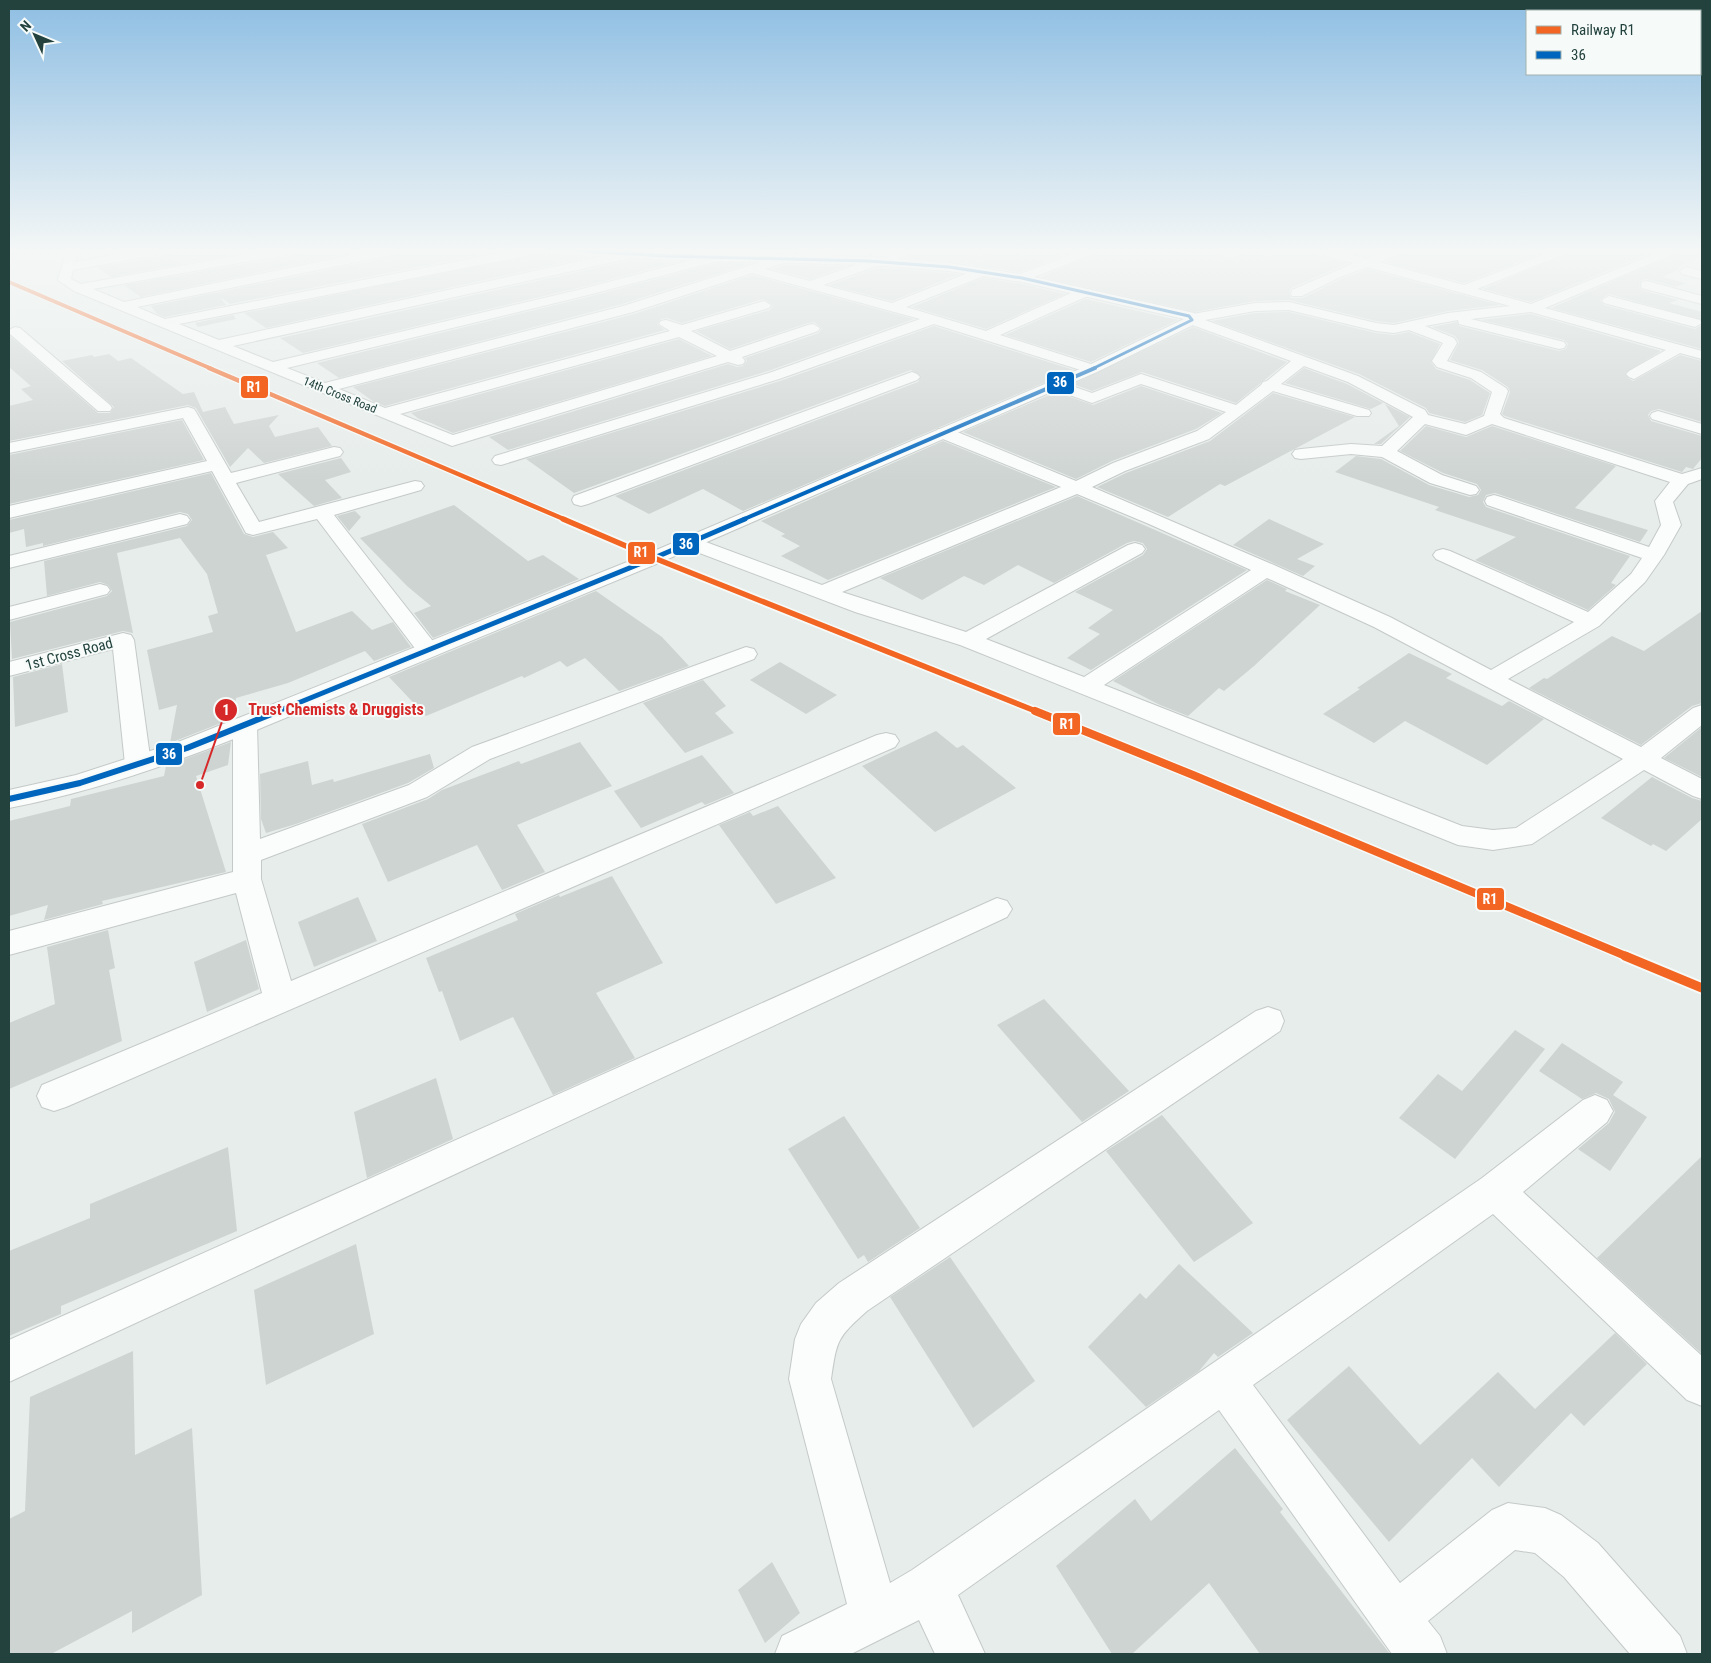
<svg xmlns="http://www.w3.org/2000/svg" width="1711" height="1663" font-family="'Roboto Condensed',sans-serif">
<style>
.building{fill:#ced4d2}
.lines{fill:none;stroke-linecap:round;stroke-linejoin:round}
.minor-casing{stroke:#c4cac8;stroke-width:2}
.tertiary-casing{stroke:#c4cac8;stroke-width:2}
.minor{fill:#fbfcfc;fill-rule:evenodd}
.tertiary{fill:#fbfcfc;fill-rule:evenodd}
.bus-1-far3-casing{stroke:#f6fbf9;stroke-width:5}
.bus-1-far2-casing{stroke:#f6fbf9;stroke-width:6}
.bus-1-far1-casing{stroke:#f6fbf9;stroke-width:8}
.bus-1-casing{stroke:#f6fbf9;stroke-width:10}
.bus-1-far3{stroke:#0065bd;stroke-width:3}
.bus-1-far2{stroke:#0065bd;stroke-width:4}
.bus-1-far1{stroke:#0065bd;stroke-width:5}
.bus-1{stroke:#0065bd;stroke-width:6}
.rail-1-far4-casing{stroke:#f6fbf9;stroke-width:5.5}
.rail-1-far3-casing{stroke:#f6fbf9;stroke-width:7}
.rail-1-far2-casing{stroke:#f6fbf9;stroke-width:9}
.rail-1-far1-casing{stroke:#f6fbf9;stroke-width:11}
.rail-1-casing{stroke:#f6fbf9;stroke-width:13}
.rail-1-far4{stroke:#f26522;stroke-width:4}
.rail-1-far3{stroke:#f26522;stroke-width:4.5}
.rail-1-far2{stroke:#f26522;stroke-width:5.5}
.rail-1-far1{stroke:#f26522;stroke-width:8}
.rail-1{stroke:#f26522;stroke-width:9}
.labels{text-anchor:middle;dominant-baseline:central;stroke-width:4;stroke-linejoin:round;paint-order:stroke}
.far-street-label{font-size:12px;fill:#23423e;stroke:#f6fbf9}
.street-label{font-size:15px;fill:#23423e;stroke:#f6fbf9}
.leader{fill:none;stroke:#d62828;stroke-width:2}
.callout-dot{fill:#d62828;stroke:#f6fbf9;stroke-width:2}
.mark-label{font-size:15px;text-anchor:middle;font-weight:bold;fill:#fff}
.callout-label{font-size:16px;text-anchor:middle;font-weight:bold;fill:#d62828;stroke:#f6fbf9;stroke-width:4;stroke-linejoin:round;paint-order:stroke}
.line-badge{stroke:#f6fbf9;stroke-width:2}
.badge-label{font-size:14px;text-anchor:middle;font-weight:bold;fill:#fff}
</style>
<rect width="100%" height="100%" fill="#e7edeb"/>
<g class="building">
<path d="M190,249h71l-150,28 -14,-10 61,-10 12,-4z"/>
<path d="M304,249h66l-229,48 -17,-12 172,-30z"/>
<path d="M398,249h110l-278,55 -10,-7 6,8 -61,12 -8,-3 -6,-8 240,-49 7,-4z"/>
<path d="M690,249h202l-8,7z"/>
<path d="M914,249h58v5l8,4 14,-9h86l-60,23 -71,-11 -46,-3z"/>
<path d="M1107,249h119l-6,5 4,5h9l21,-10h55l4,5 35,9 -57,25 -2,4 2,6h12l36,-18 28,-11 133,36 -52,6 -54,12 -18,-2 -87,-21 -34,1 -60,11 -155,-35z"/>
<path d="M1340,249h45l-19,8z"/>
<path d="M1411,249h142l-89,34 -79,-21z"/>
<path d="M1579,249h82l-130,53 -48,-13z"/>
<path d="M1687,249h15v7l-26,12 4,1 -18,8 23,6 -9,4 -29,-8 -5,1 -3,6 3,4 36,10 -9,3 33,9v8l-93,-26 -9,6 4,5 91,24 7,-4v24l-151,-41z"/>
<path d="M543,253l46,4 -323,71 -22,-15z"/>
<path d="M632,260l44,2 -94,25 -279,66 -23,-15z"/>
<path d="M718,263l31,1 -127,40 -283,74 -22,-15 267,-65z"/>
<path d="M784,265l62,1 -36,13 -38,-10z"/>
<path d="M878,268l71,5 10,1 -67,27 -63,-16z"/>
<path d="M752,275l162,44 -146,52 -260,79 -19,-13 239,-73 9,3 6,-1 4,-5 -2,-3 74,-25 3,-5 -8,-6 -6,1 -78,26 -34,-18 74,-21 3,-5 -10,-6 -81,24 -15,-5 -6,1 -4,5 8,6 -280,76 -11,-4 -21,-15 281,-73z"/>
<path d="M983,278l39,6 43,10 -79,35 -74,-22z"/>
<path d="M1086,299l92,21 -87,42 -86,-27z"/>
<path d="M1289,312l87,21 18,2 15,-3 31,12 -9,18 5,7 34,11 20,13 -8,22 -17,7 -36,-9 -3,-5 -67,-34 -147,-53 43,-8z"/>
<path d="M1531,314l130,37 -36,22 3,5 5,3 47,-26 22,6v61l-43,-13 -8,2 -3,4 3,6 51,15v22l-9,11 -7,-2 -4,5 -177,-56 -3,-2 8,-22 -2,-5 -26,-17 -32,-10 9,-18 -4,-6 -23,-9 25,-5 2,4 100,25 7,-2 2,-5 -4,-4 -83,-20z"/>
<path d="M233,315l3,4 -38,8 -3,-4z"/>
<path d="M934,326l140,44 -331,141 -40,-22 -54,25 -34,-18 303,-114 3,-6 -10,-6 -337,123 -48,-34 254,-78z"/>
<path d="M1193,327l94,35 -51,41 -94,-31 -50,19 -19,-7z"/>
<path d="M9,335l89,78h12l4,-6 -52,-46 30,-6 2,2 15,-3 9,7 13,-3 52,36 11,-2 9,20 22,-5 9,17 45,-9 -10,11 6,11 43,-10 14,19 -68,17 -16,-15 -18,19 -34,-59 -8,-3 -179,36v-35l24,-6 -12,-11 10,-3 -22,-19z"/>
<path d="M679,339l33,17 -259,77 -22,-10 -12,-4 -8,-6z"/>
<path d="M1304,368l43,16 36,19 -12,6 -86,-26z"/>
<path d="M1141,386l81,27 -26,16 -84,32 -36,18 -113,-47 93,-40 37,13z"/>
<path d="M1273,393l82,24 -130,69 -5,-2 -52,33 -71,-30 29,-14 84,-32z"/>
<path d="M1385,404l25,13 -29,27h-7l25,-18z"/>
<path d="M182,420l22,40 -195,44v-49z"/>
<path d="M1426,426l40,11 26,-11 124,40 -41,42 73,22 -8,12 -145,-49 -9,2 -3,7 3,5 144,49 -19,27 5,2 -28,25 -113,-50 41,-23 -81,-27 4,-3 -104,-35 21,-16 25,3 48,26 40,12 9,-2 3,-5 -4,-6 -34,-11 -43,-22z"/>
<path d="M943,441l113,46 -228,93 -47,-24 19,-10 -19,-10 4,-2 -24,-13z"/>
<path d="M341,458l10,14 -26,8 17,18 -28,8 -36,-32z"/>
<path d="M211,473l33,61 9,3 20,-5 15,16 -22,7 30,77 56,-21 20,19 21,-8 18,25 -37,14 -9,-10 -77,32 -52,15 -2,20 -64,25 7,-38 -18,5 -12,-60 66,-18 -5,-16 10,-3 -11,-39 -27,-36 -63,15 16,80 -10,-2 -111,28 -2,-37 97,-26 5,-5 -4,-6 -8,-3 -53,14 -3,-35 143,-35 5,-6 -4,-6 -8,-2 -137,34v-3l-17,4 -2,-18 -15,4v-13z"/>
<path d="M1077,496l170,74 -156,100 -24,-12 33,-24 -12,-6 25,-18 -38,-18 68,-37 4,-6 -4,-6 -9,-2 -7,2 -73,40 -36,-18 -34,20 -20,-9 -42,24 -42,-22z"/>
<path d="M454,505l74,56 15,-6 36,24 -146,59 -19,-25 17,-7 -24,-20 -47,-48z"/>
<path d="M355,511l6,6 -12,14 -12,-15z"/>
<path d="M1269,519l55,25 -27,15 18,7 -12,10 -70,-31z"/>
<path d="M1267,580l20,9 -2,2 35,14 -66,61 -30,25 -5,-3 -31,28 -28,-11 -47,-24z"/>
<path d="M596,591l66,46 27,29 -70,25 -34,-33 -18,9 -7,-6 -36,17 -2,-2 -96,40 -37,-39z"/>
<path d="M1702,611v92l-10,3 -51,39 -112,-57 15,-10 3,1 65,-43 32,15z"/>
<path d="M1409,653l43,21 -6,4 56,28 7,-5 35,18 -57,46 -82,-44 -31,22 -51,-29 37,-25 -3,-1z"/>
<path d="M780,662l57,33 -31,19 -56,-34z"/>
<path d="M62,664l6,48 -53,15 -2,-50z"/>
<path d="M703,680l23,26 -11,7 19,20 -49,20 -42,-50z"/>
<path d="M1702,727v50l-38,-19z"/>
<path d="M936,731l21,17 6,-3 53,43 -81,44 -73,-66z"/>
<path d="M231,742l-3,23 -32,11 30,96 -124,29 1,3 -59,16 4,-15 -39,11v-95l61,-15 1,-7 93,-23 2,-10z"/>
<path d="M580,742l32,44 -95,39 28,47 -43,18 -25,-45 -89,37 -26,-58 66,-25 14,-9 77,-29 2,3z"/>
<path d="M430,754l4,14 -26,15 -112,41 -30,9 -5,-14 -1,-45 48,-13 4,24 21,-6 1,3z"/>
<path d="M702,755l32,38 -29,12 -3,-3 -61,26 -27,-37z"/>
<path d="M1652,777l40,21 10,3v18l-36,32 -13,-7 -2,2 -50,-28z"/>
<path d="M778,806l58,72 -60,26 -57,-79 31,-13 3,4z"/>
<path d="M612,876l51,87 -67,30 39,65 -82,37 -40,-78 -53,24 -18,-50 -3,1 -13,-34 92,-38 -3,-6 44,-19 1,2z"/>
<path d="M358,897l19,44 -63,26 -16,-45z"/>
<path d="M108,930l7,38 -6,2 13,71 -113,48v-66l46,-19 -8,-57z"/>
<path d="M246,940l13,49 -52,23 -13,-50z"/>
<path d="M1044,999l85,92 -47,31 -85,-97z"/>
<path d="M1515,1030l30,19 -90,110 -56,-41 39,-44 24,17z"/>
<path d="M1562,1043l61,39 -10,13 34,22 -37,54 -32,-22 31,-26 6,-11 -6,-13 -13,-6 -14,6 -43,-28z"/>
<path d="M436,1078l17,61 -86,39 -13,-66z"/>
<path d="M1162,1115l91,108 -59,39 -88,-111z"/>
<path d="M844,1116l76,112 -52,34 -4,-7 -6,4 -70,-110z"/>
<path d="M228,1147l9,84 -176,75v8l-52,22v-85l81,-33v-14z"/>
<path d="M1702,1156v198l-105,-96z"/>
<path d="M356,1244l18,90 -108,51 -12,-95z"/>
<path d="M950,1257l85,124 -62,47 -83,-131z"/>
<path d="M1179,1264l74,69 -35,24 -4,-4 -15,18 -53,36 -58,-60 52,-54 6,6z"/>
<path d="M1615,1333l32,31 -63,62 -13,-13 -72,74 -27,-29 -83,84 -102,-122 62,-54 71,79 78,-73 37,37z"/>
<path d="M133,1351l2,104 57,-27 10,167 -70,38v-22l-81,43h-42v-135l16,-8 5,-114z"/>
<path d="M1235,1448l48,61 -3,3 110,142h-130l-51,-71 -77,71h-20l-56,-88 79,-67 16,22z"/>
<path d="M772,1562l28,51 -35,30 -27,-53z"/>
</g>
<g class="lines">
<defs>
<g id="minor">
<path d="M67,249h12l-4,13 69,-13h28l-6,4 -93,17 -2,9 10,5 193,-35h28l-6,4 -203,36 31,13 257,-53 16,2 -6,4 -254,52 28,12 355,-70h26l-6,4 -361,71 40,16 412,-90 6,4 -6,4 -398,88 40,16 309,-73 140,-37 6,4 -2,3 -142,37 -297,72 38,15 298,-77 160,-51 6,4 -2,3 -22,7 45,12 63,-22 9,1 14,-11h16l-22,16 -8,-1 -59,21 69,18 86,-34h8l2,3 -2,3 -80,32 80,24 94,-42h10l1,3 -1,3 -90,40 97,31 3,3 -3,3h-10l-153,-48 -155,55 -278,86 -6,-1 -3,-4 3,-4 274,-83 151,-54 -168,-46 -119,39 -294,77 46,19 285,-77 -11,-7 2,-3 5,-1 16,5 82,-24 7,4 -2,3 -78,23 39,20 78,-26 5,-1 7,4 -2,3 -76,26 3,4 -2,3 -5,1 -10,-3 -276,84 -378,-155 -16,-11zM679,337l38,19 -264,79 -53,-21z"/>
<path d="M975,249h17l-13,7 -6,-4z"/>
<path d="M1231,249h21l-20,8h-8l-2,-3z"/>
<path d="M1311,249h21l34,10 25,-10h18l-30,13 85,23 95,-36h18l-100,40 54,15 136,-55h18l-140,59 157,43v8l-22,-6 -46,26 -5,-2 -3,-3 3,-3 37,-21 -135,-38 -60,7 93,23 2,3 -2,3 -5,1 -100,-25 -1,-4 -33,6 29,12 3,5 -10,18 34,11 25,16 2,3 -8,23 4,4 178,56 20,-6v11l-14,5 -15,18 8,23 -17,30 -19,27 -46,44 -91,53 133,68 52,-39 9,-3v20l-41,33 41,21v20l-9,-3 -49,-26 -112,74 -39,6 -35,-5 -498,-200 -105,-33 -174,-66 -3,-4 3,-4 7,-2 7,2 127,47 239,-98 -123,-50 -2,-4 2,-4h12l126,52 37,-18 84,-32 29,-19 -85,-28 -49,19 -42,-15 -3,-3 3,-3h10l32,11 49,-19 95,31 25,-20 2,-3 4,-1 24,-20 -104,-38 -2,-3 2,-5 68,-12 34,-1 87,21 18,2 54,-12 62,-7 -143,-39 -29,11 -36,18h-10l-1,-3 1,-3 62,-27 -41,-11zM1289,310l87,21 18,2 15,-3 34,13 -11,18 5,6 34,11 21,14 -8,24 -19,8 -37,-9 -3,-5 -67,-34 -153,-56 50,-9zM1304,366l44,16 65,35 -31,29 -31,-2 -50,5 -6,1 -3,4 3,4 6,1 50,-5 31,3 48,26 40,12 6,-1 3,-4 -3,-4 -34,-11 -45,-24 28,-27 41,11 26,-11 178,58 -15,19 6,24 -12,22 -148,-50 -7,-2 -7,2 -2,4 2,4 155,53 -11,16 -43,38 -138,-61 -7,-2 -7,2 -3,4 3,4 138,63 -83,48 -101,-53 -116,-52 -182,-78 33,-16 84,-32 64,-48 84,25h12l2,-3 -2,-3 -88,-26zM1077,494l72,30 102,46 -167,107 -98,-38 156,-86 3,-4 -3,-4 -7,-2 -7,2 -162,87 -124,-40zM1267,578l107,49 249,132 -107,69 -23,2 -31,-4 -358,-141z"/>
<path d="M1686,267l16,4v8l-20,-5 -2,-3z"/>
<path d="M1647,281l55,15v8l-60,-16 -1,-3 1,-3z"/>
<path d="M1609,296l91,24 2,3 -7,4 -91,-24 -2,-3z"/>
<path d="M15,327l5,1 90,77 2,3 -2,3h-12l-88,-77 -1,-4z"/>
<path d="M912,372l5,2 3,3 -3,3 -329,124 -7,2 -7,-2 -2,-4 2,-4z"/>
<path d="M188,407l6,2 2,3 35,61 103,-26 6,1 3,4 -3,4 -104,27 23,39 156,-41 6,1 3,4 -3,4 -87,25 102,130 3,5 -3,5 -8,2 -8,-2 -103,-136 -64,16 -7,-2 -34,-62 -203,47v-12l198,-45 -24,-43 -174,35v-10z"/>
<path d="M1658,411l44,13v10l-50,-15 -2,-3 2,-3z"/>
<path d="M180,514l7,2 3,4 -3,4 -178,44v-12z"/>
<path d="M100,584l7,2 3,4 -3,4 -98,26v-13z"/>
<path d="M123,633l8,2 3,5 17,124 -4,6 -9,2 -9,-2 -4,-6 -12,-115 -104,27v-14z"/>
<path d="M746,647l8,2 3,5 -3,5 -264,100 -63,38 -166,63v19l30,102 586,-246 9,-2 9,2 4,6 -4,6 -829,360 -12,4 -12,-4 -5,-11 5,-11 220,-92 -26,-100 -227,62v-24l224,-59v-147l3,-6 9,-2 9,2 3,6 3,114 149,-54 63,-38z"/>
<path d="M997,898l10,3 5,8 -5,8 -998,465v-42z"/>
<path d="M1268,1007l12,4 4,10 -4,10 -413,280c-30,27 -30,28 -36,68l59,204 22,-13 570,-392 101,-78 12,-5 12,5 6,11 -6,11 -84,70 179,164v50l-15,-6 -194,-186 -240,171 147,198 92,-73 16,-7 37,5 16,7 37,28 82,93 7,18h-57l-66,-77 -29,-24 -20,-3 -87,71 12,15 7,18h-55l-173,-244 -261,185 27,59h-50l-16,-34 -68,34h-76l7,-18 65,-32 -58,-225 6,-40 6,-15 15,-21 23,-20 417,-272z"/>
</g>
<path id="tertiary" d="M540,249h76l253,8 80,6 71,11 67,-25h18l-71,28 160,36 5,7 -2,3 -100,49 -436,190 -407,169c-80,32 -161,61 -245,77v-18l67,-15 102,-33 58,-23 411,-165 440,-188 97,-47 -162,-37 -73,-11 -80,-6 -201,-5 -122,-7z"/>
</defs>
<use href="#minor" class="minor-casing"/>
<use href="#tertiary" class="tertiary-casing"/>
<use href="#minor" class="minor"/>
<use href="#tertiary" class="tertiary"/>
<defs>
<path id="bus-1-far3" d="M546,249l122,7 201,5 80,6 73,11 167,38 3,4 -100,49"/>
<path id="bus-1-far2" d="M742,520l353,-152"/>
<path id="bus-1-far1" d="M276,712l378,-154 91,-39"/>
<path id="bus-1" d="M9,799l71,-16 107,-35 92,-37"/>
</defs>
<use href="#bus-1-far3" class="bus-1-far3-casing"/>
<use href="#bus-1-far2" class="bus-1-far2-casing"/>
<use href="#bus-1-far1" class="bus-1-far1-casing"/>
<use href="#bus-1" class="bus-1-casing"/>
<use href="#bus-1-far3" class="bus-1-far3"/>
<use href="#bus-1-far2" class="bus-1-far2"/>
<use href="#bus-1-far1" class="bus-1-far1"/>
<use href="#bus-1" class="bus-1"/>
<defs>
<path id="rail-1-far4" d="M9,282l203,87"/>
<path id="rail-1-far3" d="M209,368l357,152"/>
<path id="rail-1-far2" d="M563,519l91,39 384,154"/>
<path id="rail-1-far1" d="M1035,711l158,64 435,182"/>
<path id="rail-1" d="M1625,956l77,32"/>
</defs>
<use href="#rail-1-far4" class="rail-1-far4-casing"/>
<use href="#rail-1-far3" class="rail-1-far3-casing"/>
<use href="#rail-1-far2" class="rail-1-far2-casing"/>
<use href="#rail-1-far1" class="rail-1-far1-casing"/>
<use href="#rail-1" class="rail-1-casing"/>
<use href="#rail-1-far4" class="rail-1-far4"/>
<use href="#rail-1-far3" class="rail-1-far3"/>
<use href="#rail-1-far2" class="rail-1-far2"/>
<use href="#rail-1-far1" class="rail-1-far1"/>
<use href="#rail-1" class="rail-1"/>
</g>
<linearGradient id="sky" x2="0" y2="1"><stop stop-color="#8ebee3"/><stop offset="0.52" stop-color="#f4f7f6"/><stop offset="1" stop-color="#f4f7f6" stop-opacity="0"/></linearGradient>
<rect width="1711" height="482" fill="url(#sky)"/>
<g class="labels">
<g class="far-street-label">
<text transform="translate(340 395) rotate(22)">14th Cross Road</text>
</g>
<g class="street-label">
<text transform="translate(69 654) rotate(-15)">1st Cross Road</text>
</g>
</g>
<path class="leader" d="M200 785L226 710"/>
<g class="callout-dot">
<circle cx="200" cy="785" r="5"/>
<circle cx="226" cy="710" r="12"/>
</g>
<g class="mark-label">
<text x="226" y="715">1</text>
</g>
<g class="callout-label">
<text x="336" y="715">Trust Chemists &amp; Druggists</text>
</g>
<g class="line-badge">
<rect x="1046" y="371" width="29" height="24" rx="5" fill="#0065bd"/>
<rect x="240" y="375" width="29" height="24" rx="5" fill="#f26522"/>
<rect x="672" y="532" width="28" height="24" rx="5" fill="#0065bd"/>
<rect x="627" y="541" width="29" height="24" rx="5" fill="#f26522"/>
<rect x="1052" y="712" width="29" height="24" rx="5" fill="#f26522"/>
<rect x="155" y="742" width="28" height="24" rx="5" fill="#0065bd"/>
<rect x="1476" y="887" width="29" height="24" rx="5" fill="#f26522"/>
</g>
<g class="badge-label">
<text x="1060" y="387">36</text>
<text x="254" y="392">R1</text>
<text x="686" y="549">36</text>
<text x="641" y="557">R1</text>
<text x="1067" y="729">R1</text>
<text x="169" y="759">36</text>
<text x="1490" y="904">R1</text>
</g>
<rect width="1711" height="1663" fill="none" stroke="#23423e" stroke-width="20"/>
<rect x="1526" y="10" width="175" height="65" fill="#f6fbf9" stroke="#a2b1ae"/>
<rect x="1536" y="26" width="25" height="8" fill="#f26522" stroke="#a2b1ae"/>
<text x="1571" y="35" font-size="15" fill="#23423e">Railway R1</text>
<rect x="1536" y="51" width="25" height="8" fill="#0065bd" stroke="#a2b1ae"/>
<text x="1571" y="60" font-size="15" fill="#23423e">36</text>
<g transform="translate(35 35) rotate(314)" stroke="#f6fbf9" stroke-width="4" paint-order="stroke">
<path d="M0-4L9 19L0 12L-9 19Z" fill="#23423e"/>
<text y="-8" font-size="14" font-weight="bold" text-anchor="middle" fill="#23423e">N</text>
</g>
</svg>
